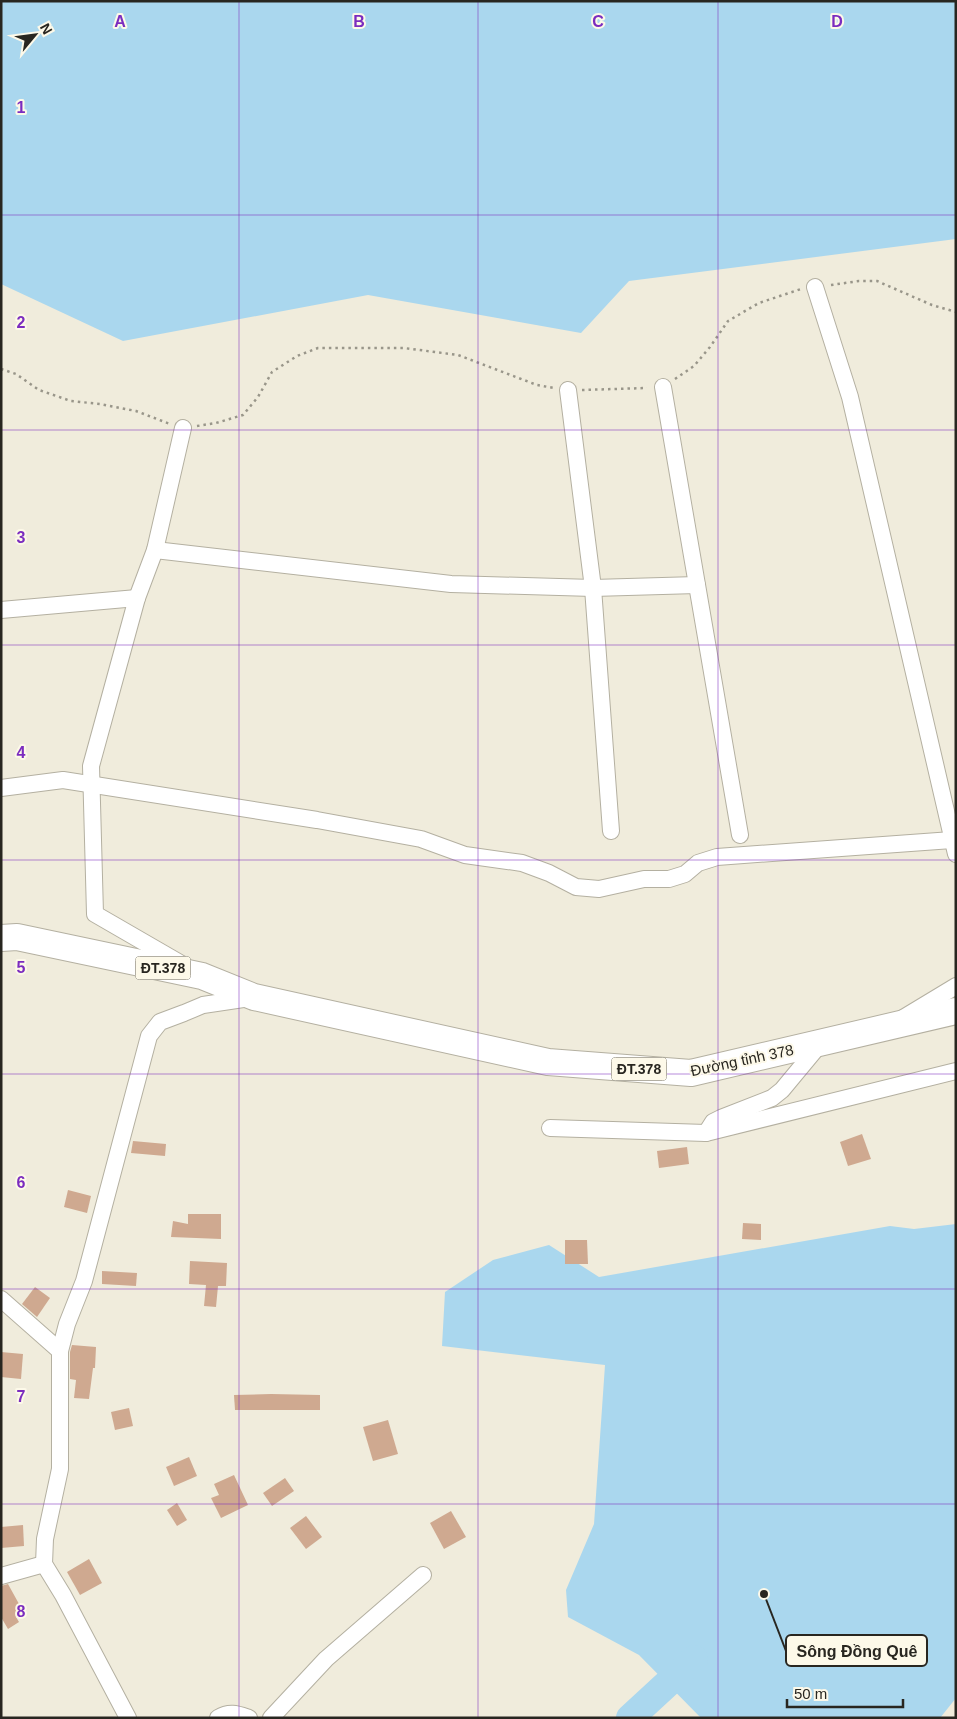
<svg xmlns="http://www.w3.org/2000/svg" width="957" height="1719" font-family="Arial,sans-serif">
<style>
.water{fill:#aad7ee}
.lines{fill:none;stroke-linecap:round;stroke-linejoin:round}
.river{stroke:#aad7ee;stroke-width:28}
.building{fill:#cfa990}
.street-casing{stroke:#b4b0a1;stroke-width:18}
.primary-casing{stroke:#b4b0a1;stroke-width:28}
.path{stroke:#99968a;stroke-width:2.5;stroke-dasharray:2.5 4;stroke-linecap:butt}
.street{stroke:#fff;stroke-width:16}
.primary{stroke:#fff;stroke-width:26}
.grid{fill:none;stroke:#7b2cbf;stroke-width:1;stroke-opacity:0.55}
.labels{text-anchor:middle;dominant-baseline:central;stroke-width:4;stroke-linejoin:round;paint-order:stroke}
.shield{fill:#fdf9e9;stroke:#68655c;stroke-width:1}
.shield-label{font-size:14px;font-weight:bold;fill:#282620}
.street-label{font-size:15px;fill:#282620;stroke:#fdf9e9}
.grid-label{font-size:16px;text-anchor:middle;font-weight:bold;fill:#7b2cbf;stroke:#fdf9e9;stroke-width:4;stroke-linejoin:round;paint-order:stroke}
.leader{fill:none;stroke:#282620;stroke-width:2}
.callout-dot{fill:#282620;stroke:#fdf9e9;stroke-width:2}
.callout{fill:#fdf9e9;stroke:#282620;stroke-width:2}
.callout-label{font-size:16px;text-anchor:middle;font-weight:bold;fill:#282620}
</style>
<rect width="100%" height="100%" fill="#f0ecdc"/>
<g class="water">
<path d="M1,1h955v238l-327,42 -48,52 -213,-38 -245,46 -122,-57z"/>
<path d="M956,1224v474l-16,20h-239l-62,-63 -71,-38 -2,-27 28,-66 11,-159 -163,-19 3,-54 48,-32 56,-15 50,32 291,-51 24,3z"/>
</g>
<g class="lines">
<path class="river" d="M630,1718l64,-59"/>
</g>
<g class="building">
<path d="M862,1134l9,25 -23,7 -8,-24z"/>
<path d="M133,1141l33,3 -1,12 -34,-3z"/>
<path d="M687,1147l2,17 -30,4 -2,-17z"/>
<path d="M68,1190l23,6 -4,17 -23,-6z"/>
<path d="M188,1214h33v25l-50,-2 2,-16 15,3z"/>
<path d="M743,1223l18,1v16l-19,-1z"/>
<path d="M565,1240h22l1,24h-23z"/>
<path d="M190,1261l37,2 -1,23h-8l-2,21 -12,-1 2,-21 -17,-1z"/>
<path d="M102,1271l35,2 -1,13 -34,-2z"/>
<path d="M35,1287l15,11 -13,19 -15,-13z"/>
<path d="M72,1345l24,2 -1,21h-2l-4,31 -15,-1 2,-18 -6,-1v-27z"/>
<path d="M1,1352l22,2 -2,25 -20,-2z"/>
<path d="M271,1394l49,1v15h-85l-1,-15z"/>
<path d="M129,1408l4,18 -18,4 -4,-18z"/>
<path d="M388,1420l10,34 -25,7 -10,-34z"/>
<path d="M189,1457l8,19 -23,10 -8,-19z"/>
<path d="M234,1475l14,30 -27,13 -10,-20 8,-3 -5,-11z"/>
<path d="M285,1478l9,13 -22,15 -9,-13z"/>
<path d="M177,1503l10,17 -10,6 -10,-16z"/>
<path d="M451,1511l15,26 -22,12 -14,-26z"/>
<path d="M306,1516l16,21 -16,12 -16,-21z"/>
<path d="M23,1525l1,21 -23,2v-21z"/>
<path d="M89,1559l13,24 -22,12 -13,-23z"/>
<path d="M8,1584l16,29 -8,4 3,5 -11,7 -7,-12v-31z"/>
</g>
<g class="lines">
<defs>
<g id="street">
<path d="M815,287l35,110 106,457"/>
<path d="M663,387l77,448"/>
<path d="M568,390l25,198 18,243"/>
<path d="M183,428l-28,122 -18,48 -46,168 4,148 90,52"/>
<path d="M155,550l296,34 142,4 104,-3"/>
<path d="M1,610l136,-12"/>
<path d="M1,788l62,-8 254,40 104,19 44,16 57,8 27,10 27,14 23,2 45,-10h25l16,-5 13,-11 19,-6 235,-17"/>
<path d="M903,1018l53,-32"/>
<path d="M550,1128l156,5 250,-62"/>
<path d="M706,1133l7,-11 8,-4 51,-20 10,-8 39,-47"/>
<path d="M1,1299l59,52"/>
<path d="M1,1576l43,-12"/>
<path d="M128,1718l-65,-123 -19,-31 1,-25 15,-70v-118l7,-27 17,-43 65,-245 11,-14 24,-9 19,-8 47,-7"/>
<path d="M218,1718c12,-7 19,-4 31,0"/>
<path d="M271,1718l55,-59 97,-84"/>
</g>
<path id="primary" d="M1,938l16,-1 185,39 52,21 294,65 143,11 265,-62"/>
</defs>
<use href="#street" class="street-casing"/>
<use href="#primary" class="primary-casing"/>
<g class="path">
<path d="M831,285l28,-4h18l55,24 24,7"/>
<path d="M1,369l15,5 23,16 32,11 29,3 36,7 34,13"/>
<path d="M675,379l19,-13 16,-19 18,-26 31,-18 42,-14"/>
<path d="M582,390l65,-2"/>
<path d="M197,426l19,-3 27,-8 15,-18 14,-25 25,-16 21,-8h86l54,7 79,30 17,3"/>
</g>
<use href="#street" class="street"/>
<use href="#primary" class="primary"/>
</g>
<path class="grid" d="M239,1v1717M478,1v1717M718,1v1717M1,215h955M1,430h955M1,645h955M1,860h955M1,1074h955M1,1289h955M1,1504h955"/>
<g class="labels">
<g class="shield">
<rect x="135.5" y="956.5" width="55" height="23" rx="4"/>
<rect x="611.5" y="1057.5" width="55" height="23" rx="4"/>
</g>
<g class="shield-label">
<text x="163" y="968">ĐT.378</text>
<text x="639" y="1069">ĐT.378</text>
</g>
<g class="street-label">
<text transform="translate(742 1060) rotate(-12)">Đường tỉnh 378</text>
</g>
</g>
<g class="grid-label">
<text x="120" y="27">A</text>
<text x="359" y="27">B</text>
<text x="598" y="27">C</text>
<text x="837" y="27">D</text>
<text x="21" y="113">1</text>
<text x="21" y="328">2</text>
<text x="21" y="543">3</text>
<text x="21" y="758">4</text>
<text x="21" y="973">5</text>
<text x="21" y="1188">6</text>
<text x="21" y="1402">7</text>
<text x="21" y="1617">8</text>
</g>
<path class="leader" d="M764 1594L786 1651"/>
<circle class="callout-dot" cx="764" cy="1594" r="5"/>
<rect class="callout" x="786" y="1635" width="141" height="31" rx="5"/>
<g class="callout-label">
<text x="857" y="1657">Sông Đồng Quê</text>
</g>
<rect width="957" height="1719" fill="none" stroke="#282620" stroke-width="5"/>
<g transform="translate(35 35) rotate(61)" stroke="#fdf9e9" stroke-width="4" paint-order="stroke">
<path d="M0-4L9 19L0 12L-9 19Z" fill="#282620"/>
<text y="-8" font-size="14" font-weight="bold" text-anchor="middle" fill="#282620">N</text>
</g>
<path d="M787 1699v8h116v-8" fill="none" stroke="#282620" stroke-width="2.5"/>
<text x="794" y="1699" font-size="15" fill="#282620" stroke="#fdf9e9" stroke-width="4" paint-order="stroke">50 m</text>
</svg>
